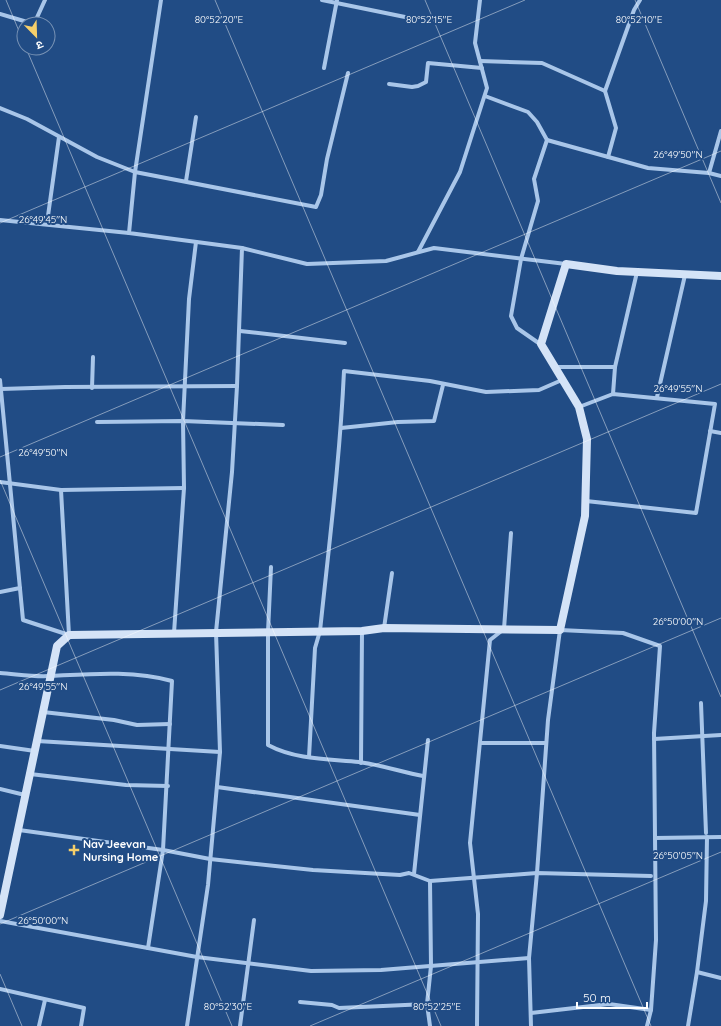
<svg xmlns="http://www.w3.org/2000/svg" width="721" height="1026" font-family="Quicksand,'Noto Sans Devanagari',sans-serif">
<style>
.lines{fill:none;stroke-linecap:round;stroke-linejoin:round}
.street{stroke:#a9c6e9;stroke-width:4}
.secondary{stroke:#d4e3f7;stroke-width:8}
.ticks{fill:none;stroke:#fff;stroke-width:1;stroke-opacity:0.45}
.poi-dot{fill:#f6cf6a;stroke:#214c85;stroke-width:1.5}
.labels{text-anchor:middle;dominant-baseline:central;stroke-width:4;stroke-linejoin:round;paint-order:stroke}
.poi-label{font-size:11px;font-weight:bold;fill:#fff;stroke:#214c85;text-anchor:start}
.ticks-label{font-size:10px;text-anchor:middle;fill:#fff;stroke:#214c85;stroke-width:4;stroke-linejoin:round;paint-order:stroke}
</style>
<rect width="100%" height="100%" fill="#214c85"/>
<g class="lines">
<g class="street">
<path d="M161,0l-26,172 -6,61 113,15 -5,138 -5,86 -16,160 4,120 -12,133 -21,141"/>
<path d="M322,0l83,17"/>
<path d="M0,14l34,10 11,-24"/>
<path d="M480,61l62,2 63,28"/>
<path d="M324,68l13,-68"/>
<path d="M389,84l23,3 6,-1 8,-4 2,-19 54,5"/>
<path d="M485,96l43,16 9,10 10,18 101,28 61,5 12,3"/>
<path d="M0,108l27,11 70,38 38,15 181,35 5,-12 6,-36 21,-86"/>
<path d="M608,157l8,-29 -11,-37 29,-81 6,-10"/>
<path d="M709,173l12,-42"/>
<path d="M186,181l10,-64"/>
<path d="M0,220l129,13"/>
<path d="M47,223l12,-86"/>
<path d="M242,248l65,16 79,-3 48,-13 132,16"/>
<path d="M418,252l42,-80 27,-84 -12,-45 5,-43"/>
<path d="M240,331l105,12"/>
<path d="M540,344l-23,-16 -6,-12 10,-57 17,-58 -4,-22 13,-39"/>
<path d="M555,367h60"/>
<path d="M0,380l23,240 46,15 -8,-145"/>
<path d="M92,388l1,-31"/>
<path d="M1,389l64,-2 172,-1"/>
<path d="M613,394l2,-27 22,-95"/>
<path d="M657,397l28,-122"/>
<path d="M579,407l34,-13 102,10 -19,109 -110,-12"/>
<path d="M97,422l86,-1 100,4"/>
<path d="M341,428l57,-6 36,-1 9,-36"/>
<path d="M710,431l11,2"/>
<path d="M0,482l61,8 123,-2"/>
<path d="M271,567l-3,65v113c28,15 61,14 91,17 22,3 43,10 64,14"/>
<path d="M0,592l20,-4"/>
<path d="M384,628l8,-55"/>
<path d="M174,633l10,-145 -1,-67 6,-122 7,-57"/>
<path d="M0,673c16,1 33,4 49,3 41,-2 84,-6 123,5l-9,169 -15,98"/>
<path d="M701,703l5,130"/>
<path d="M43,712l71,8 23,5 33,-1"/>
<path d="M654,739l67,-4"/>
<path d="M37,741l183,11"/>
<path d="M480,743h66"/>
<path d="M0,746l35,5"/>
<path d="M309,757l6,-109 5,-17c9,-86 20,-173 24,-260l86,10 56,11 53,-2 23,-10"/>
<path d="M361,763l1,-132"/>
<path d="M30,774l96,11 42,1"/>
<path d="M217,787l203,28"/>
<path d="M0,789l25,6"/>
<path d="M19,830l144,20 47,9 103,11 87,5 9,-2 21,8 107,-8 114,3"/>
<path d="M655,838l66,-1"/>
<path d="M414,874l14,-134"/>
<path d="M430,881l1,85 -4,38 3,22"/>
<path d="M0,921l197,36 114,14 70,-1 148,-12"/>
<path d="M697,972l24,6"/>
<path d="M0,989l84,19 -3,18"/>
<path d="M300,1002l32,3 7,3 88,-4"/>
<path d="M531,1013l78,-9 42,6"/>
<path d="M39,1026l6,-26"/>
<path d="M240,1026l14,-106"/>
<path d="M477,1026l1,-112 -8,-71 20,-203 14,-11 7,-96"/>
<path d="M531,1026l-2,-68 8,-85 11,-153 12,-90 63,3 37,13 -6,87 2,207 -5,70 -4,16"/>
<path d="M688,1026l9,-54 9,-71 1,-64"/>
</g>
<path class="secondary" d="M0,915l57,-269 12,-11 293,-4 22,-3 176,2 25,-114 2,-77 -8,-32 -38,-63 25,-80 51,7 104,5"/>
</g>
<path class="ticks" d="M6,0l18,43M215,0l436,1026M425,0l296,697M635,0l86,203M26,48l415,978M0,223l525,-223M0,457l721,-306M0,480l232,546M0,690l721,-306M0,924l721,-306M0,974l22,52M310,1026l411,-174"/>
<path class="poi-dot" d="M72 844h4v4h4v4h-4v4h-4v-4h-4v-4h4z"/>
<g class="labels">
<g class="poi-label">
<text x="83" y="844">Nav Jeevan<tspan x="83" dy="13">Nursing Home</tspan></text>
</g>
</g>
<g class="ticks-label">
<text x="219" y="23">80°52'20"E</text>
<text x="429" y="23">80°52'15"E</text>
<text x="639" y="23">80°52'10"E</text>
<text x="678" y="158">26°49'50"N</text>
<text x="43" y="223">26°49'45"N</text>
<text x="678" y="392">26°49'55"N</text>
<text x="43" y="456">26°49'50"N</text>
<text x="678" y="625">26°50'00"N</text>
<text x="43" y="690">26°49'55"N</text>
<text x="678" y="859">26°50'05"N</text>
<text x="43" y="924">26°50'00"N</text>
<text x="228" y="1010">80°52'30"E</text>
<text x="437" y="1010">80°52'25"E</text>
</g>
<g transform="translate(36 36) rotate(157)"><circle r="19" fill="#214c85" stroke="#7a94b6"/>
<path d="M0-3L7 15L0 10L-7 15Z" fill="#f6cf6a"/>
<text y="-6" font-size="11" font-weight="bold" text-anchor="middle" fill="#ffffff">उ</text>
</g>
<path d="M577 1002v6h70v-6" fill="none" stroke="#ffffff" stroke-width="2"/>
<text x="583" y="1002" font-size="12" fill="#ffffff" stroke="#214c85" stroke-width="3" paint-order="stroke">50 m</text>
</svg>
